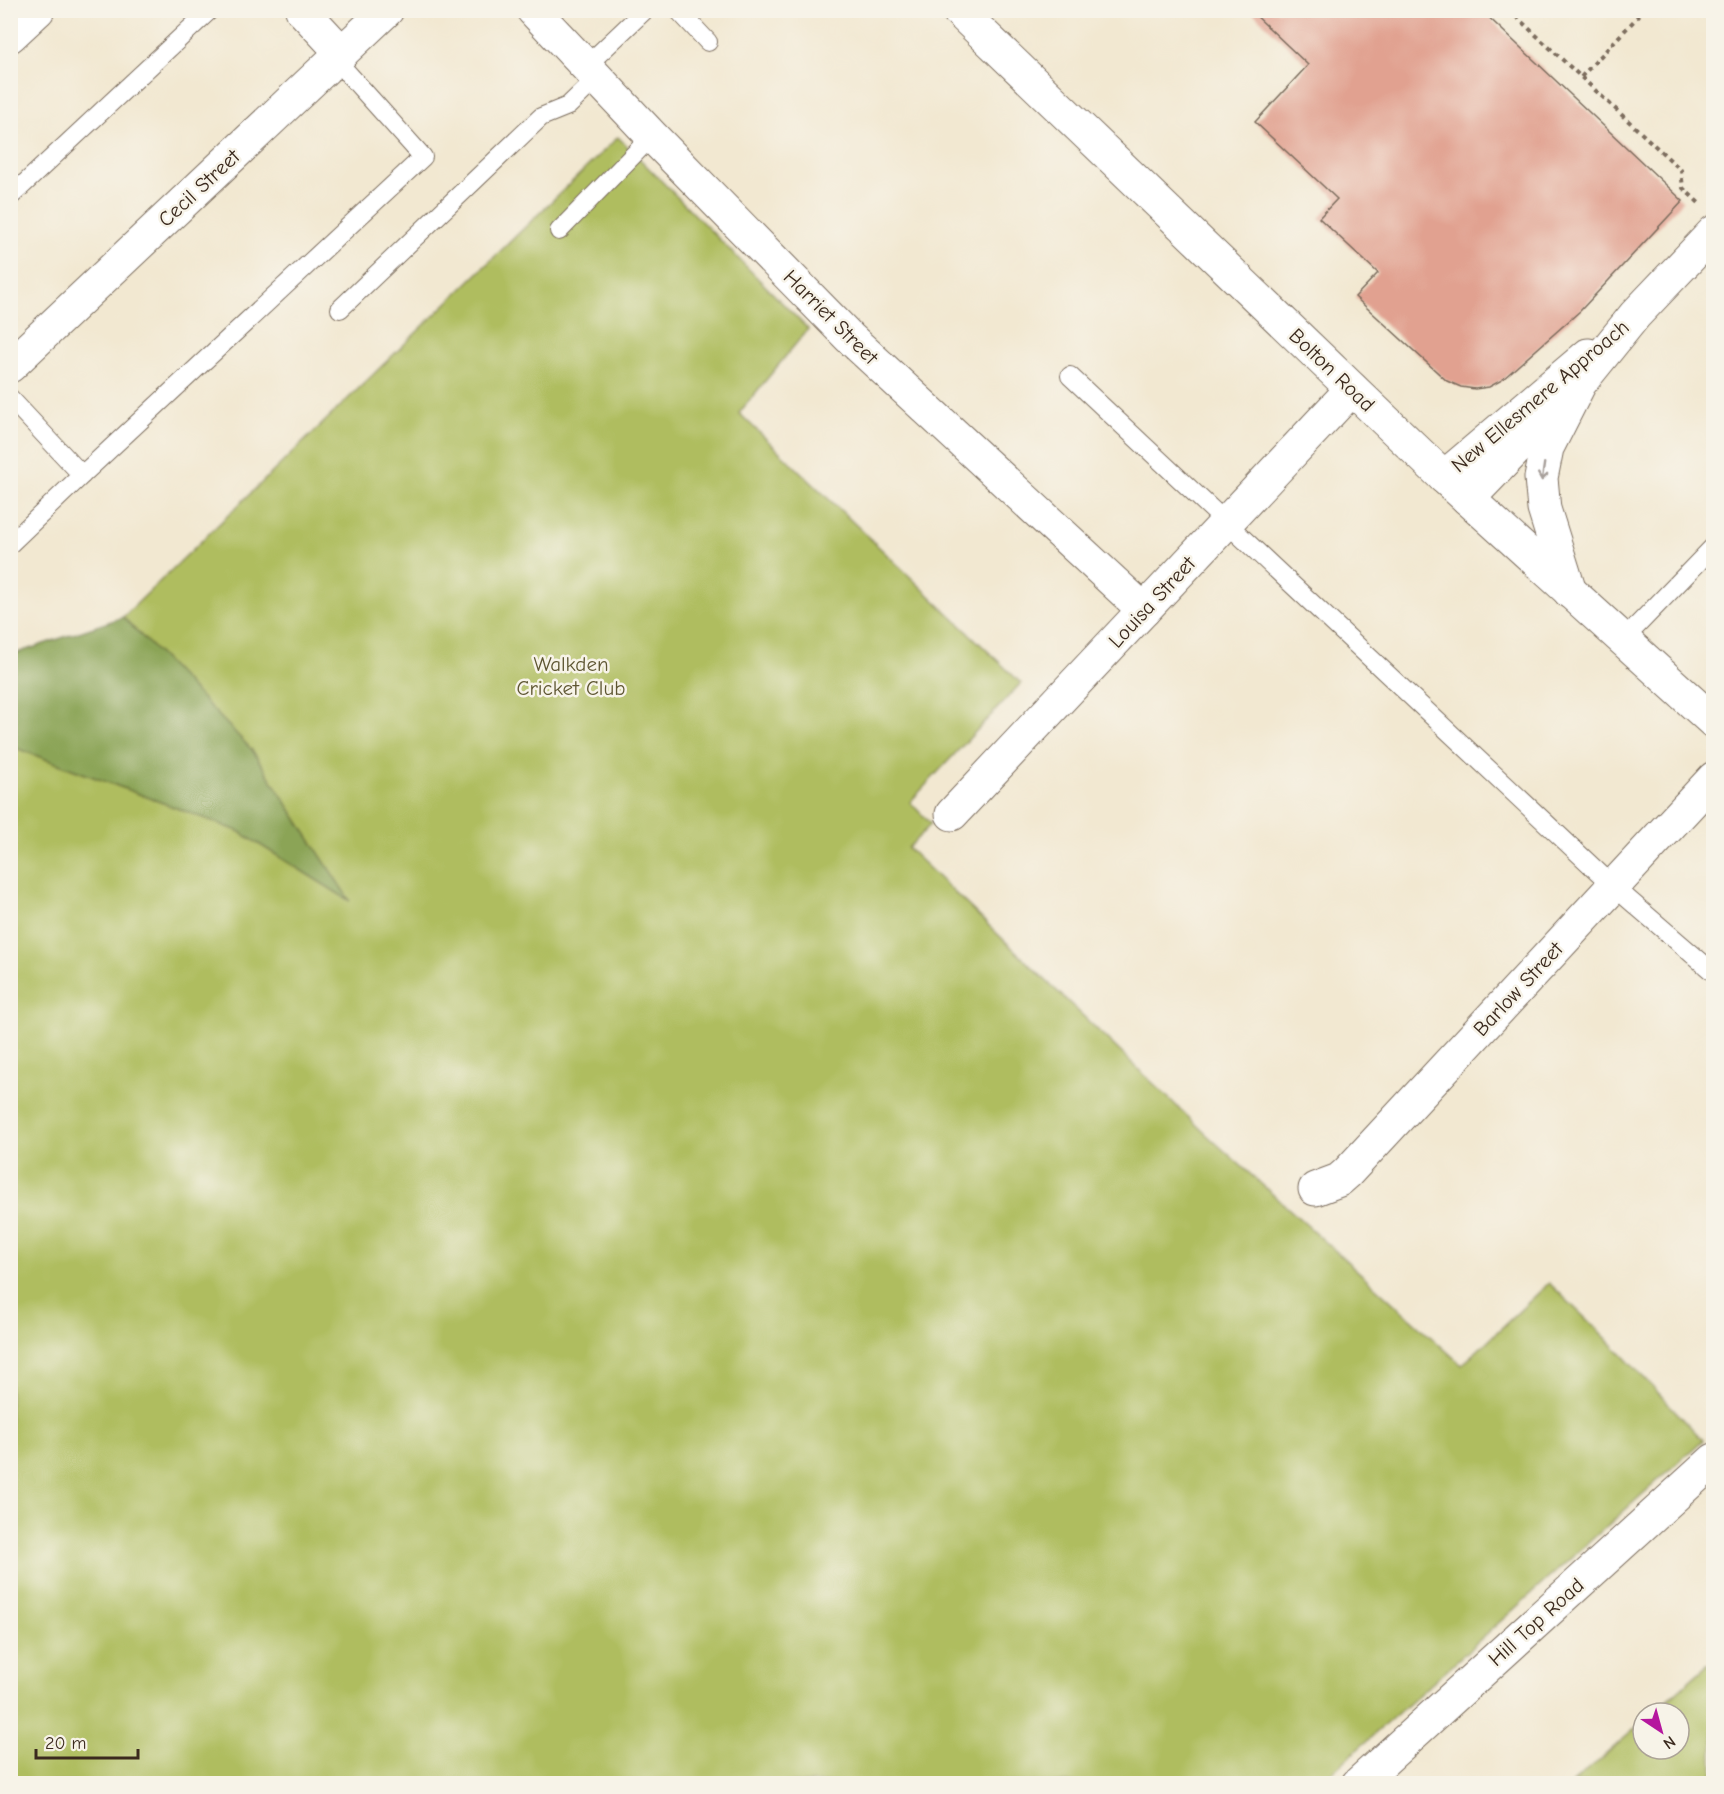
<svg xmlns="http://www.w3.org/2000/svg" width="1724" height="1794" font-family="'Comic Neue',sans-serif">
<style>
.green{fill:#afbd5f;stroke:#75743e;stroke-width:1.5}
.forest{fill:#8ba456;stroke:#63673a;stroke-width:1.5}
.building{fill:#e1a190}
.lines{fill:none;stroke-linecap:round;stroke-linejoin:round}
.lane-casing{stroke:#7b6c5d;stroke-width:20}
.street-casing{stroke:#7b6c5d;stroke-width:35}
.primary-casing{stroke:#7b6c5d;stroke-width:35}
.path{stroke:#7b6c5d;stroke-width:4;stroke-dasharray:4.5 4.5;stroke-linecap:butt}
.lane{stroke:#fff;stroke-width:18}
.street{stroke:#fff;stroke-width:33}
.primary{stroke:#fff;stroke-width:33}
.oneway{stroke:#a79f9a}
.labels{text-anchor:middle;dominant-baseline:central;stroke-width:5;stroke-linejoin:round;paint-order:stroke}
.street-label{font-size:21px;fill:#3b2a1e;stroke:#f7f3e8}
.park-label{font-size:21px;fill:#5e5632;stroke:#f7f3e8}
</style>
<rect width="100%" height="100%" fill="#f7f3e8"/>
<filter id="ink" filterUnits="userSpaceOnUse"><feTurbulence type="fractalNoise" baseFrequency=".0167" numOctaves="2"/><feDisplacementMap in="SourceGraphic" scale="12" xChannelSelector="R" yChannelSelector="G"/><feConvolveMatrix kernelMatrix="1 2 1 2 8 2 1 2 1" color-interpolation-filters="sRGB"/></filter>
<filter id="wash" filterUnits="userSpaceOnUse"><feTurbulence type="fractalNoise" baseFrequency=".008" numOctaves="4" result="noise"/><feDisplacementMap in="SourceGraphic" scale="24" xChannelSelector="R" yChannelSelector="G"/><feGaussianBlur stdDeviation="1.35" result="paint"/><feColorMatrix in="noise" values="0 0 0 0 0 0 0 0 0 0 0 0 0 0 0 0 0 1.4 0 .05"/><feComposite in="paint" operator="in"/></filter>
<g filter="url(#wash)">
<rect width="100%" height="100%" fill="#f2e8d1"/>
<g class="green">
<path d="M618,137l190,192 -69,84 282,270 -111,119 21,22 -23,24 299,287 255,230 87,-82 57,55 97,102 -383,343h-1308l-2,-2v-1035l228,85 111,69 -97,-150 -129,-133z"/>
<path d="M1713,1660v123h-140l70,-61v27h36v-36h-26z"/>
</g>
<path class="forest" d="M123,617l129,133 98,151 -112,-70 -227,-85v-91z"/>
<g id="blocks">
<path class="building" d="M1250,10h231l202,191 -103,110 -78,69 -13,7 -14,2 -14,-2 -14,-6 -92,-84 23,-24 -59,-55 18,-19 -82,-77 53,-57z"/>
</g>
</g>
<g filter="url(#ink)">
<use href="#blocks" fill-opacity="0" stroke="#7b6c5d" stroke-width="1.5"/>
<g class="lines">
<defs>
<g id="lane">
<path d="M678,10l30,32"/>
<path d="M586,66l59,-56"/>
<path d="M10,197l200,-187"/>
<path d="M559,231l93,-95"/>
<path d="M340,309l201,-192 27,-11 29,-28"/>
<path d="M1070,376l543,510 101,87"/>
<path d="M10,398l72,77 341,-318 -88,-98"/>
<path d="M10,544l72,-69"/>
<path d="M1623,640l91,-94"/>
</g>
<g id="street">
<path d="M302,10l40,43"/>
<path d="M533,10l119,126 198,202 294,272"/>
<path d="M10,36l28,-26"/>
<path d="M10,366l377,-356"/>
<path d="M1444,477l144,-122"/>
<path d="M1468,499l90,-93"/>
<path d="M1570,592l-26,-83 -3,-31 6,-30 33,-65 55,-68 79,-83"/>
<path d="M952,814l400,-425"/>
<path d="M1315,1189l24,-9 8,-7 367,-395"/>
<path d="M1358,1784l356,-324"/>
</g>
<path id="primary" d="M958,10l486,467 270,245"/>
</defs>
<use href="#lane" class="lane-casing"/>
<use href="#street" class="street-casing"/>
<use href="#primary" class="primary-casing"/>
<g class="path">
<path d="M1509,10l172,160 2,18 17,16"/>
<path d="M1581,77l63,-67"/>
</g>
<use href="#lane" class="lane"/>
<use href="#street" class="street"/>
<use href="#primary" class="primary"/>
</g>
<defs><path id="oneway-shaft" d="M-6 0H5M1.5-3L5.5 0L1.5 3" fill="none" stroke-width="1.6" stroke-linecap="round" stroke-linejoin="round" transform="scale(1.5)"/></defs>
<use class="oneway" href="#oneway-shaft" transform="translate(1543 472) rotate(98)"/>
</g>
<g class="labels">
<g class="street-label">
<text transform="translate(199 188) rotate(-43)">Cecil Street</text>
<text transform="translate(831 317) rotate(45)">Harriet Street</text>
<text transform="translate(1332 370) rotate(44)">Bolton Road</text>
<text transform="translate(1540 396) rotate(-40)">New Ellesmere Approach</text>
<text transform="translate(1152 602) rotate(-47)">Louisa Street</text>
<text transform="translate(1518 989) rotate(-47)">Barlow Street</text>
<text transform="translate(1536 1622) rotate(-42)">Hill Top Road</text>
</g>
<g class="park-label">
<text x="571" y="664">Walkden<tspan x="571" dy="24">Cricket Club</tspan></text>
</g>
</g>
<rect width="1724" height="1794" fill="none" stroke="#f7f3e8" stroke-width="36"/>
<g transform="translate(1661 1731) rotate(144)"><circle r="28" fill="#f7f3e8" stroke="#aca397" stroke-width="1.5"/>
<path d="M0-4.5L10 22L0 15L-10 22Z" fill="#b5179e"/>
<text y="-9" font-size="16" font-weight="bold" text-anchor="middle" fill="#3b2a1e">N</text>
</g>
<path d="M36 1749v9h102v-9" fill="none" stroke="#3b2a1e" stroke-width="3"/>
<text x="45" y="1749" font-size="18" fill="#3b2a1e" stroke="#f7f3e8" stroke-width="4.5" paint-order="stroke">20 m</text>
</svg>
